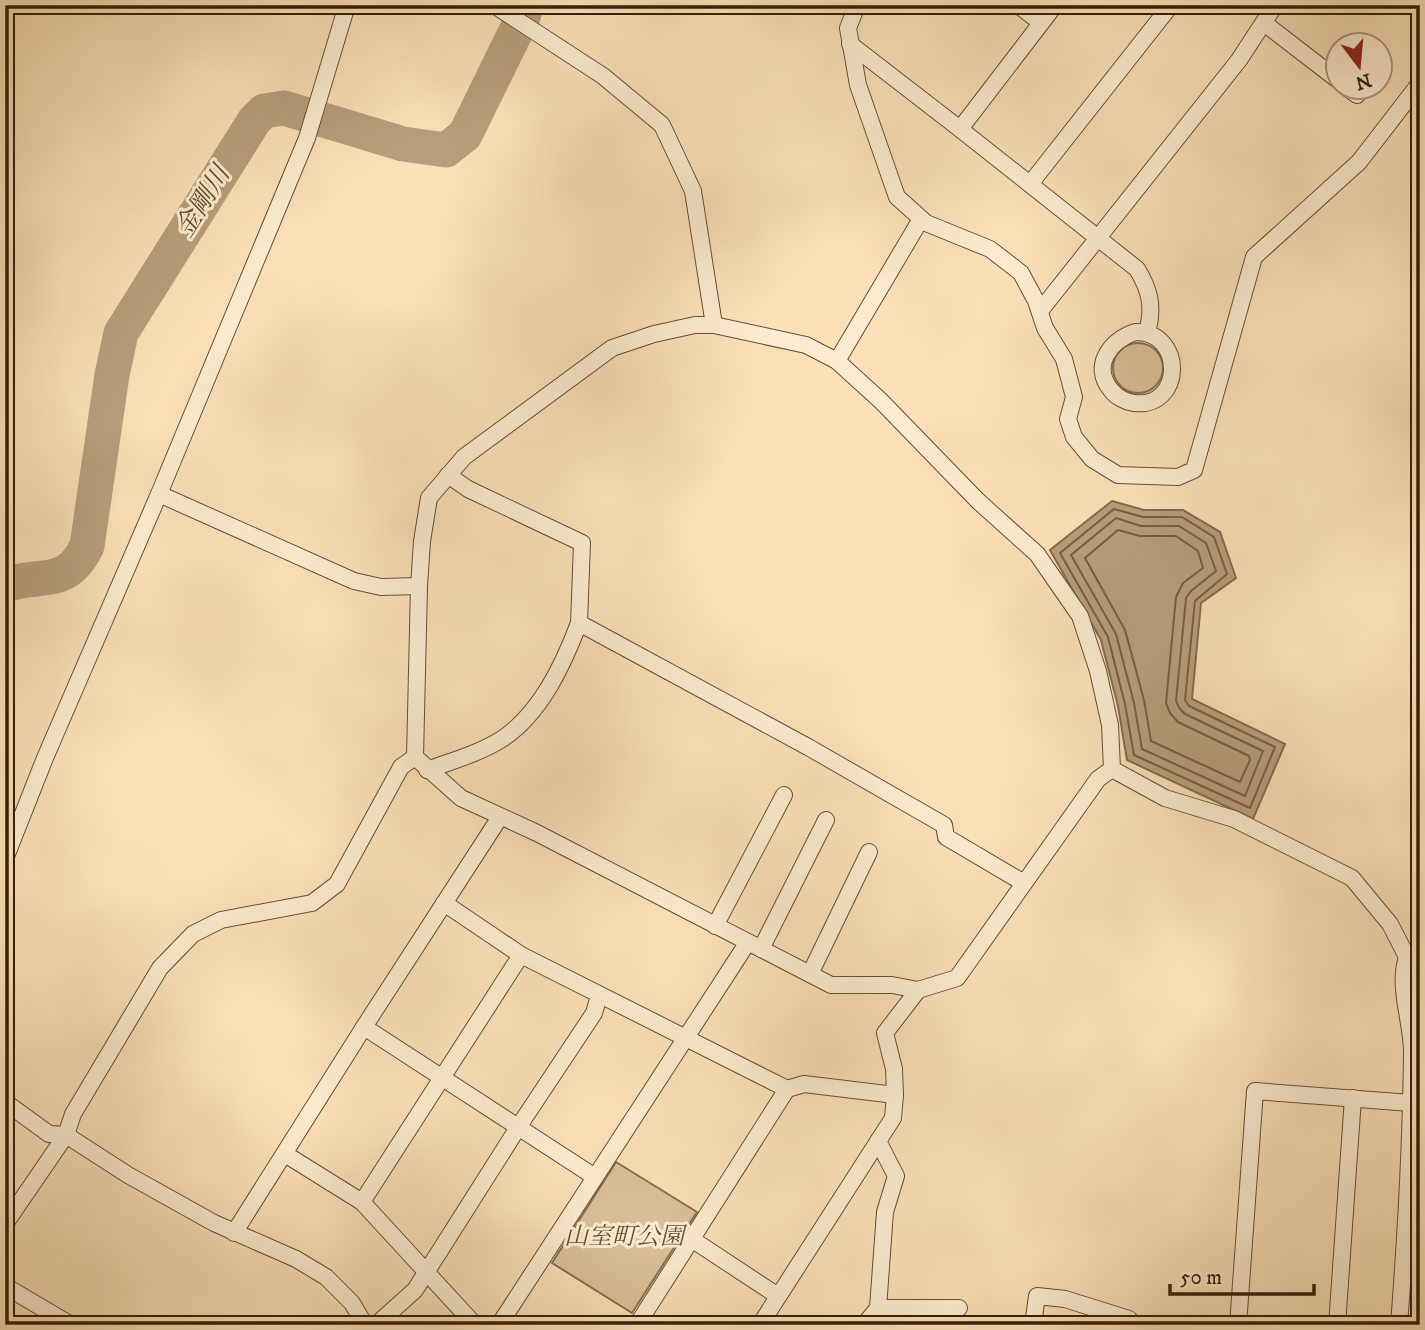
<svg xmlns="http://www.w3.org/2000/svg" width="1425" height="1330" font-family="'IM FELL DW Pica','Noto Serif JP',serif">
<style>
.green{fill:#dabf99;stroke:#886e50;stroke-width:2}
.water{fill:#b89e7c;stroke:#846b4e;stroke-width:2}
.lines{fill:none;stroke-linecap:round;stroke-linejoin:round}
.shore{stroke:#775e42;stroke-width:2}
.river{stroke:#b89e7c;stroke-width:35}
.street-casing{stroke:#674e34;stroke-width:18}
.street{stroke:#fcebd0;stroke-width:16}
.labels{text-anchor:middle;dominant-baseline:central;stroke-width:6;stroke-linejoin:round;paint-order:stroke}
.park-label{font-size:24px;font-style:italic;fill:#674e34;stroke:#fcebd0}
.water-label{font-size:26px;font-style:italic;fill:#644b31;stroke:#fcebd0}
</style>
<rect width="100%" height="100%" fill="#fbe0b7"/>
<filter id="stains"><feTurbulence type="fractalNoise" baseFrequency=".00286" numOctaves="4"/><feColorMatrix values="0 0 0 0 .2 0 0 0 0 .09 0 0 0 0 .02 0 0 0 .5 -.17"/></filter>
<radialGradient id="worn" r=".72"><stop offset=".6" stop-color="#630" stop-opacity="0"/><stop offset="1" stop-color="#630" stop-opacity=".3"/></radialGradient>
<g class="green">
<circle cx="1138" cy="368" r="25"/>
<path d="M616,1162l81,50 -65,101 -80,-50z"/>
</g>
<path class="water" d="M1112,501l32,9h39l37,22 16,46 -35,25 -9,96 93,45 -32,75 -126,-59 -9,-54 -17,-66 -51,-90z"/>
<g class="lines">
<g class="shore">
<path d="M1114,509l29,8h39l32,20 13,37 -32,27 -10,99 4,6 86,41 -25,61 -116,-53 -9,-51 -17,-67 -48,-84z"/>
<path d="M1116,518l25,8h38l27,17 10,28 -25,20 -5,7 -10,103 4,8 5,5 78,37 -18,45 -103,-47 -8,-46 -18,-69 -45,-79z"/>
<path d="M1118,530l22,6h36l22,15 5,17 -20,15 -7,14 -10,106 4,10 8,9 71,34 1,4 -10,22 -89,-41 -7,-41 -19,-70 -40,-72z"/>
</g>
<path class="river" d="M5,585c38,-13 61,4 82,-39l25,-171 9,-42 133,-212 10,-10 20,-3 119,36 43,6 19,-15 58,-118 3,-12"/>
<defs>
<g id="street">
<path d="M494,5l109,71 59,49 31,66 21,134"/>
<path d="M857,5l-9,23 10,57 39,112 29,26 64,26 31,24 15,28 9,27 19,31 10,38 -6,22 6,18 18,22 26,16 60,2 16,-7 60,-213 105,-95 61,-79"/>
<path d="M1018,5l23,18"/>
<path d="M1264,23l74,57"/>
<path d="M850,44l110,85 95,-124"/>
<path d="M1347,88l10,7"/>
<path d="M960,129l177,140c13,21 17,38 10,63"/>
<path d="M1030,184l141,-179"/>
<path d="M1040,311l199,-251 36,-55"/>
<path d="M695,325h19l92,20 31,16 44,40 97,100 59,53 43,62 18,55 12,54 2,44 -14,10 -141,199 -39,12 -26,-5h-61l-294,-152 -76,-35 -46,-41 4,-171 3,-45 7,-43 35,-41 148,-109 42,-14z"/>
<path d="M1135,332c50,-1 49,77 -1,71 -8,-1 -18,-6 -23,-13 -20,-24 -1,-49 24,-58z"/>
<path d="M837,361l84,-142"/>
<path d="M448,475l20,14 114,54 -3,80 229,124 136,78 2,12 78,46"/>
<path d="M159,494l195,87 27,6 38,-1"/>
<path d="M1112,769l53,29 69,21 118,59 38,46 17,33c-10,30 5,64 5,95 -1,91 -6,182 -13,273"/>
<path d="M427,770c25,-9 53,-17 75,-31 39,-26 61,-74 77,-116"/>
<path d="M5,859l40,-101 114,-264 148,-356 40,-133"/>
<path d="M444,903l77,52 266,134"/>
<path d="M715,926l69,-131"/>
<path d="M761,949l65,-129"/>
<path d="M810,974l59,-122"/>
<path d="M364,1027l231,150"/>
<path d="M5,1102l44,32 17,1 62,40 86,48 82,36 30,18 26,26 13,22"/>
<path d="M285,1154l77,48 113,123"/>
<path d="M362,1202l159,-247"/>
<path d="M5,1224l61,-89 7,-21 87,-146 33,-34 28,-14 91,-17 25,-19 64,-117 14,-10"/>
<path d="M234,1233l130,-206 136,-210"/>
<path d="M693,1240l85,56"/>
<path d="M5,1286l66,39"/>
<path d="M878,1308h81"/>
<path d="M376,1325l39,-35 104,-164 75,-113 5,-17"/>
<path d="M499,1325l249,-383"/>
<path d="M637,1325l150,-236 17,-5 91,11 -1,-26 -9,-36 33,-43"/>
<path d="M760,1325l133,-207 2,-23"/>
<path d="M864,1325l14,-17 7,-96 11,-36 -18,-35"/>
<path d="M1033,1325l4,-29 28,3 64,20"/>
<path d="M1238,1325l17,-234 156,12"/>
<path d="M1337,1325l16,-227"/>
</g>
</defs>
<use href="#street" class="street-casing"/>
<use href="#street" class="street"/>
</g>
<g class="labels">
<g class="park-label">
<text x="624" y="1237">山室町公園</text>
</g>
<g class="water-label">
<text transform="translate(203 202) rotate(-58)">金剛川</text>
</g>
</g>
<rect width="1425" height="1330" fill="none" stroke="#fbe0b7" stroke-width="28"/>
<rect x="7" y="7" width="1411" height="1316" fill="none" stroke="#361e08" stroke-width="3.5"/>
<rect x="14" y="14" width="1397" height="1302" fill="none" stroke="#361e08" stroke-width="2"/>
<g transform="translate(1359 66) rotate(164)"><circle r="33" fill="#fcebd0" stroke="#ad9980" stroke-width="2"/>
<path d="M0-5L12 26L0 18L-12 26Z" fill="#8f2418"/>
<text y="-10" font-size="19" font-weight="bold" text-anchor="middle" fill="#361e08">N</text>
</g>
<path d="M1170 1284v10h144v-10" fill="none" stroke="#361e08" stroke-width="3.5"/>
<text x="1180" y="1284" font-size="21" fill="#361e08" stroke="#fcebd0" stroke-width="5" paint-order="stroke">50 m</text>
<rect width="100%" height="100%" filter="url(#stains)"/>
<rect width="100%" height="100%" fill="url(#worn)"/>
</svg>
